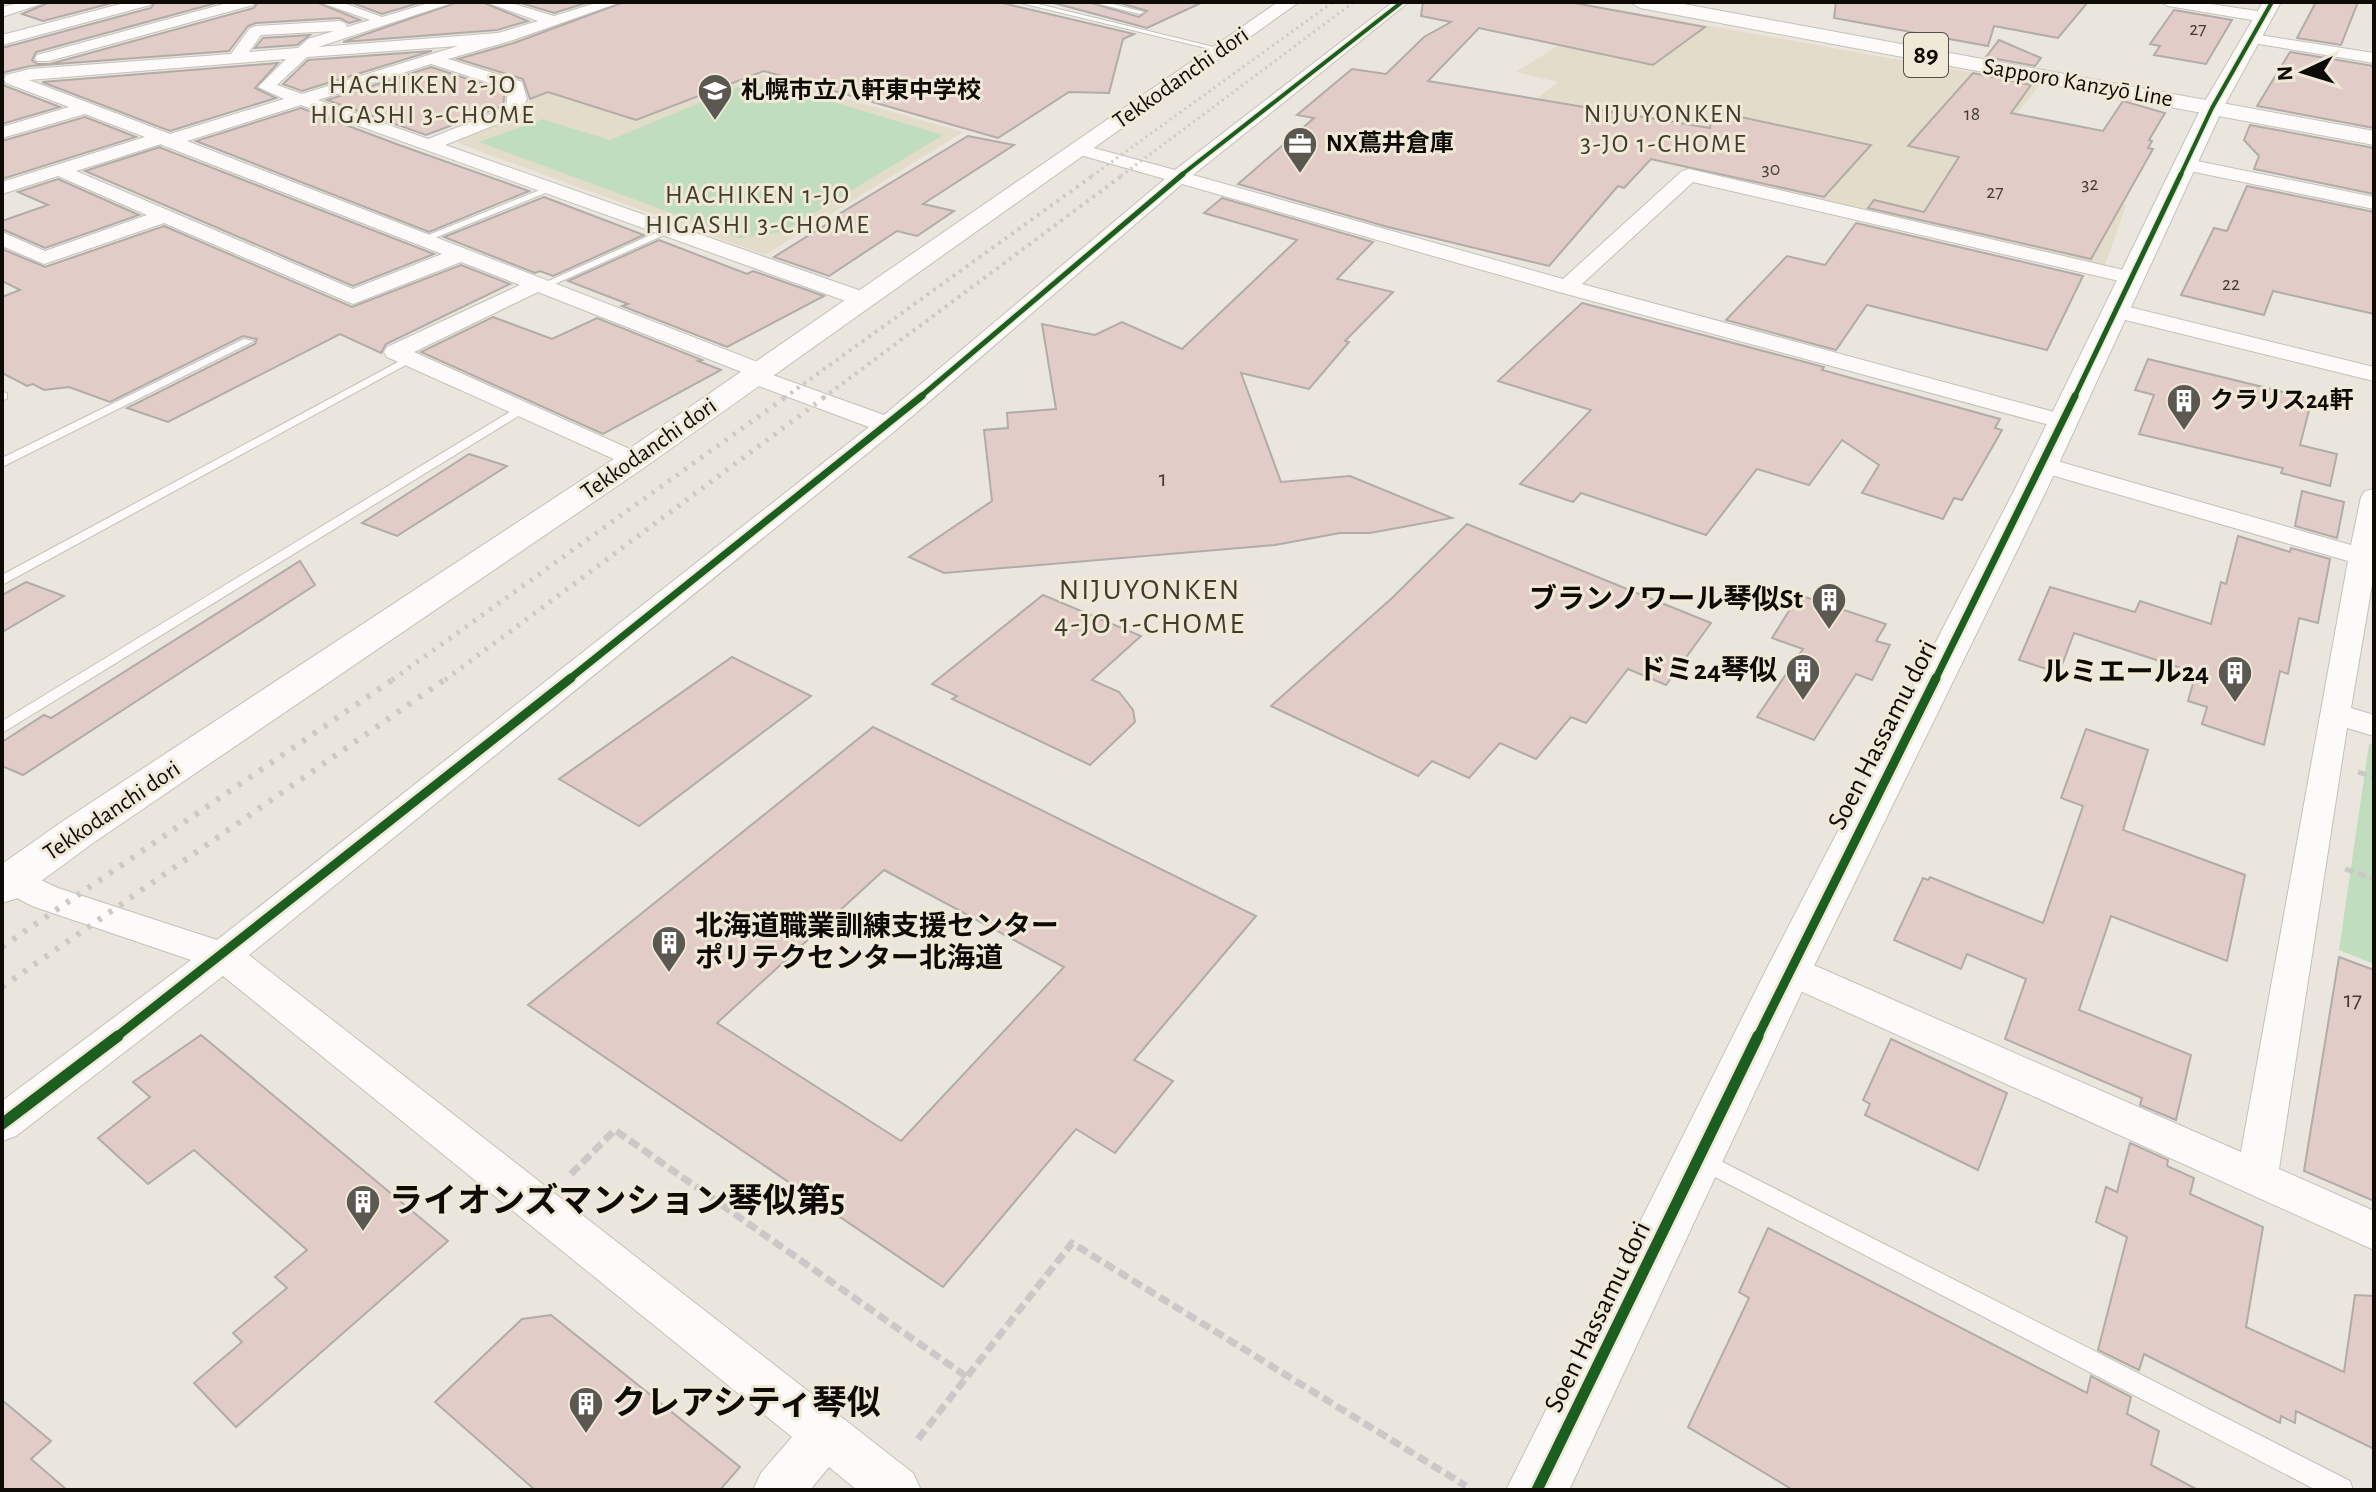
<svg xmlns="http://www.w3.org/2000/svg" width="2376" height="1492" font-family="'Alegreya Sans','Noto Sans JP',sans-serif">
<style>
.built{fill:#e4dccb}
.green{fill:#c0debd}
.building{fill:#e2ccc8;stroke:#b1aca8;stroke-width:2;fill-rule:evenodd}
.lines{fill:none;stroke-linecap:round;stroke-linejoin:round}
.service-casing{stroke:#c4c1ba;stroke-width:2}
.minor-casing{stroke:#c4c1ba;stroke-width:2}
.tertiary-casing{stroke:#c4c1ba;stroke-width:2}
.primary-casing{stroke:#c4c1ba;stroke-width:2}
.path-far1{stroke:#cbc9c7;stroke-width:5;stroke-dasharray:9 4;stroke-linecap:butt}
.path{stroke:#cbc9c7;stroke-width:7;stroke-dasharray:11 5;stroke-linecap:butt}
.service{fill:#fcfbfa;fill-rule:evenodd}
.minor{fill:#fcfbfa;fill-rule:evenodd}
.tertiary{fill:#fcfbfa;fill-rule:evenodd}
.primary{fill:#fcfbfa;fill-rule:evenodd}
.rail-far3{stroke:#cbcac7;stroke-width:3;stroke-dasharray:2 4;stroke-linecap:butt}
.rail-far2{stroke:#cbcac7;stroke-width:4;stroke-dasharray:3 5;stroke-linecap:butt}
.rail-far1{stroke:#cbcac7;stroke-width:5;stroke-dasharray:3 7;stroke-linecap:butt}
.rail{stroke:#cbcac7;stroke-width:6;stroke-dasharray:4 9;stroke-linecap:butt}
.cycleway-far4-casing{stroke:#f0e9d7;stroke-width:7}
.cycleway-far3-casing{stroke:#f0e9d7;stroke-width:8}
.cycleway-far2-casing{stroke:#f0e9d7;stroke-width:11}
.cycleway-far1-casing{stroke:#f0e9d7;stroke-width:14}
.cycleway-casing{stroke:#f0e9d7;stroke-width:16}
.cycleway-far4{stroke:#1b5e20;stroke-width:4}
.cycleway-far3{stroke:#1b5e20;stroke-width:5}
.cycleway-far2{stroke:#1b5e20;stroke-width:7}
.cycleway-far1{stroke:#1b5e20;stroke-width:9}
.cycleway{stroke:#1b5e20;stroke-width:11}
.labels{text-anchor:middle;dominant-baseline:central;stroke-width:6;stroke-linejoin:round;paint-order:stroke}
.far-number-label{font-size:20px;fill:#433b36}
.far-street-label{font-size:24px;fill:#0e0b06;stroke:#f0e9d7}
.far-poi-label{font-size:24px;font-weight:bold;fill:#0e0b06;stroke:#f0e9d7;text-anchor:start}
.number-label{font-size:24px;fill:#433b36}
.shield{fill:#f0e9d7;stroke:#524e45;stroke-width:2}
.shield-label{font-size:26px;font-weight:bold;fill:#0e0b06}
.far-neighbourhood-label{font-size:26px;letter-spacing:2px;fill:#413b2d;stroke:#f0e9d7}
.poi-label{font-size:28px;font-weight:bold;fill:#0e0b06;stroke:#f0e9d7;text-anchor:end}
.street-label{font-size:28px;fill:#0e0b06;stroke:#f0e9d7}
.neighbourhood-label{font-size:30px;letter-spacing:2px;fill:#413b2d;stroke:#f0e9d7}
.near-poi-label{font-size:34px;font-weight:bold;fill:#0e0b06;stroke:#f0e9d7;text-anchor:start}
</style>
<rect width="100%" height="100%" fill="#eae6dd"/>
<g class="built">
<path d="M624,2h193l-127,52 273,78 -198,123 -305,-111 -3,-6 69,-25 7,-28 -83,-25z"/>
<path d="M1616,9l424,76 -71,86 157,34 -21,60 -513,-118 -68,-38 34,-27 -42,-10z"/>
</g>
<g class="green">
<path d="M774,84l169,51 -160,97 -44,6 -260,-96 63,-23 68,21 130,-54z"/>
<path d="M2369,744l5,1v219l-35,-14z"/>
</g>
<g class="building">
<path d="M50,2h66l-73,19 -21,-7z"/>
<path d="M155,2h65l-184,50 -4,8 5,4h13l204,-56 4,-6h58l44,18 -11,3 -9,-5 -84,5 -8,3 -19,25 -199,15 -25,6 -3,4v-28l149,-40z"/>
<path d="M350,2h72l-40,12z"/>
<path d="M458,2h24l46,19 -31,9 -154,12z"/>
<path d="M518,2h71l-35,11z"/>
<path d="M624,2h374l136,32 -11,5 -14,54 -40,-1 -71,46 -234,-67 -128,49 -88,-28 -18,7 -7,-20 -65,-20 56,-16z"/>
<path d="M1050,2h38l51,15 8,-6 -30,-9h86l-56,26z"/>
<path d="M1423,2h146l136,25 -52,38 -174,-37 -51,53 282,47 3,-17 158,34 -47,52 -173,-38 -27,29 -6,-2 -69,80 -161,-39 -150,-43 76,-66 -17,-3 55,-46 34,5 38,-37 27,-15 -30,-6z"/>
<path d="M1836,2h252l-30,36 -64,-12 -6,20 -154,-28z"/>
<path d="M2316,2h42l-17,43 -44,-7z"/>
<path d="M2174,10l58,10 -26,44 -52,-9 6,-9 -10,-2z"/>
<path d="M310,35l-13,10 -42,3 8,-10z"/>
<path d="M1999,40l42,18 -6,8 -49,-9z"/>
<path d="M432,51l-130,40 -19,-7 25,-24z"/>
<path d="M2290,52l84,14v62l-117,-22z"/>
<path d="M278,63l-23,25 21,10 -106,33 -128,-49z"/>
<path d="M431,67l74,24 -2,15 -77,29 -99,-35z"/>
<path d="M1973,73l58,12 -20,28 92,18 20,-30 42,12 -16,27 3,1 -4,7 5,1 -62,110 -223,-51 6,-8 50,12 35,-55 -51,-11z"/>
<path d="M2,82l3,4 55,21 -58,17z"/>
<path d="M301,108l98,37 130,46 -100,41 -233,-91z"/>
<path d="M85,117l51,20 -134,42v-38z"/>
<path d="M2250,125l124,23v46l-120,-25 5,-13 -15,-16z"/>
<path d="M968,136l46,9 -91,59 31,7 -37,25 -20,-5 -68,45 -55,-19 64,-40 -2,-1z"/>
<path d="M160,147l1,1 273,106 -81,32 -268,-115z"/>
<path d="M58,179l81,36 -94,33 -43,-19v-8l46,-16 -30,-13z"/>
<path d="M2247,186l127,26v102l-101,-23 -9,24 -83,-20 33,-67 13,3z"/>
<path d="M544,197l100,38 -91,41 -13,-5 -5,2 -91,-36z"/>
<path d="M1222,198l151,44 -36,37 56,13 -48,49 4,1 -40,47 -68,-16 40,109 69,-6 102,42 -82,15h-30l-65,12 -331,28 -35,-16 83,-56 -8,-71 24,-2 -1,-15 49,-4 -14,-85 53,11 27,-13 60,27 115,-109 -93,-27z"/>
<path d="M1856,223l227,53 -36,74 -180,-45 -31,45 -110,-30 61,-64 38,9z"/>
<path d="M164,226l188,81 109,-42 49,19 -124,60 -5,9 -41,-19 -172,88 -41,-14 128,-64 2,-5 -14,-3 -133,66 -41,-15 -25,3 -11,-6 -6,2 -25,-13v-76l18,-7 -18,-9v-32l43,18z"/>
<path d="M659,240l88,34 6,-3 71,25 -97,51 -105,-41 6,-2 -60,-23z"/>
<path d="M1582,303l242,64 -2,3 178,49 -5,9 7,2 -40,70 -8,-2 -11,21 -81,-26 17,-28 -37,-25 -33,45 -52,-16 -51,66 -125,-42 -8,9 -53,-18 71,-74 -93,-29z"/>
<path d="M493,317l59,22 45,-21 105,42 -4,1 23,9 -118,64 -182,-82z"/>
<path d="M2148,359l164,40 -12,46 37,9 -7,32 -49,-13 2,-5 -144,-34 15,-39 -19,-5z"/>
<path d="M469,454l38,12 -110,70 -35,-13z"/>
<path d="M2302,491l42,11 -7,36 -42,-12z"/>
<path d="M1467,524l244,99 -45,62 -38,-16 -42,54 -15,-6 -35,42 -36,-16 -31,35 -37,-17 -14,15 -147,-70 121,-108z"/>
<path d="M2238,536l52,16 1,-4 39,11 -12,64 -19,-5 -11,56 -8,-3 -16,74 -62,-21 5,-17 -19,-6 8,-28 -122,-40 -15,40 -40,-13 31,-73 85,25 5,-11 71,23 10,-42 5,2z"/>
<path d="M300,561l15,24 -292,190 -21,-9v-24l42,-27 7,3z"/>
<path d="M26,582l38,14 -62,36v-37z"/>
<path d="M1043,595l98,41 -49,44 27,12 14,18 2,12 -45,43 -138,-66 5,-3 -25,-12z"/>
<path d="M1799,595l87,29 -10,17 14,4 -18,35 -16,-6 -42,66 -57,-23 46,-68 -31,-11z"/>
<path d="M732,657l79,39 -172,130 -80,-47z"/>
<path d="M873,727l383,189 -122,144 39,21 -58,72 -39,-24 -133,158 -415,-282zM884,870l180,97 -163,174 -184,-118z"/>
<path d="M2086,729l62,21 -25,80 122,45 -18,86 -116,-45 -32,94 112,45 -15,65 -36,-15 2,-7 -137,-59 21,-60 -59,-25 -6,15 -67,-29 29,-62 5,2 2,-3 113,46 40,-117 -22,-8z"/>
<path d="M2339,957l35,13v231l-70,-30z"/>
<path d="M201,1035l247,206 -212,186 -42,-44 48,-41 -9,-9 54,-45 -12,-11 32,-27 -113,-100 -46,34 -50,-46 52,-41 -17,-15z"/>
<path d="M1891,1039l116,54 -29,77 -113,-55 5,-11 -7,-4z"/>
<path d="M2130,1143l38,17 -1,6 27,12 -4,16 73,33 -17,100 98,45 11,-77 19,1v153l-78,-38 -1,12 -14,-7 -1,7 -136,-69 -5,16 -41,-20 29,-113 -31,-15 10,-35 11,5z"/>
<path d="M1768,1228l319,165 4,-17 40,21 -4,17 32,17 -8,34 47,25h-405l-105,-63 61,-129 -10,-6z"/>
<path d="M551,1315l189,152 -20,23h-185l-100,-88 87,-83z"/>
<path d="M2,1400l49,41 -20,18 36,31h-65z"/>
</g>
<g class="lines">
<defs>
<g id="service">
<path d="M1017,2h13l196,48 -4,2z"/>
<path d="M1091,2h14l39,10 -4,2z"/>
<path d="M547,187l8,2 -130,53 -9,-2z"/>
<path d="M664,229l9,2 -129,58 -9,-2z"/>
<path d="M244,339l10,2 -252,126v-9z"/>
<path d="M409,356l6,3 -2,2 -411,224v-10z"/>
<path d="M2,392l5,1v6l-5,1z"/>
<path d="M521,405l6,4 -2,3 -523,321v-12z"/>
<path d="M1701,1151l649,330 3,9h-37l-622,-324 -3,-6 3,-6z"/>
</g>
<g id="minor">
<path d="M23,2h24l-45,15v-10z"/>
<path d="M128,2h24l-2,3 -148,40v-10z"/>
<path d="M231,2h24l-2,3 -204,56h-12l-2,-3 2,-3z"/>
<path d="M319,2h22l41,15 50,-15h23l-137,45 180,-14 40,-12 -53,-19h23l46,14 45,-14h22l-108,38 -65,19 74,23 5,17 -7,16 -75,30 425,149 3,5 -11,7 -8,-2 -553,-199 -114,36 581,225 4,5 -2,3 114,41 281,-236 -92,-26 -3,-4 3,-4 6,-1 96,26 218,-168h16l-216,173 370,104 119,-108 7,-2 443,103 11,6 -11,6 -439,-102 -111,102 491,133 3,5 -3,5 -9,2 -505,-137 -377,-108 -286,246 -647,525 664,518 8,17h-64l-28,-23 -19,23h-57l8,-17 31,-36 -569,-461 -207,160 -14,5v-40l189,-141 -159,-54 -30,-16v-28l56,26 159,52 652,-513 -124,-46 -4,-5 3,-3 -206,-81 -124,60 229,103 4,5 -4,5 -9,3 -247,-111 -3,-5 3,-5 133,-62 -59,-23 -108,42 -189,-81 -120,41 -42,-18v-14l43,19 102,-36 -89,-39 -56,18v-12l143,-45 -60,-23 -83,24v-11l67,-20 -63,-24 -2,-4 2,-4 24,-6 201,-15 19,-26 6,-2 84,-5 5,2 2,4 23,-7zM334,31l-26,8 -10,9 -49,4 12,-17zM458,46l-156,48 -25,-9 30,-28zM286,59l-28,28 26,12 -114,35 -141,-54zM431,64l77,25 -2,19 -78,31 -110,-39zM161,144l1,1 280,109 -89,35 -277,-118z"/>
<path d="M2161,2h36l67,10 8,5 -8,5 -96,-16z"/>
<path d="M2253,34l121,19v10l-127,-21v-6z"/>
<path d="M2187,159l187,38v12l-194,-40 -2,-4 2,-4z"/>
<path d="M2117,304l257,63v14l-265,-65 -3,-5z"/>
<path d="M2043,457l308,88 10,-48 4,-6 9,-2v84l-23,135 23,7v21l-27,-8 -68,441 95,42v39l-598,-270 -6,-10 6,-10 13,-4 13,4 439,192 107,-591 -314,-91 -4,-5 4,-5z"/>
</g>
<g id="tertiary">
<path d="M1278,2h21l-654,465 -552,376 -75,55 -16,5v-39l61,-43 560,-368z"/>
<path d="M2263,2h18l-58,106 -175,379 -236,483 -243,520h-63l260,-520 250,-483 185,-379z"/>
</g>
<path id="primary" d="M1630,2h43l701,129v14l-734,-137z"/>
</defs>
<use href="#service" class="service-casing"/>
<use href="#minor" class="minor-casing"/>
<use href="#tertiary" class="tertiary-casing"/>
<use href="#primary" class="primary-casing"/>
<g class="path-far1">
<path d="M2358,772l16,5"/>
<path d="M2345,869l29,10"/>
</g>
<g class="path">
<path d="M571,1174l44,-44 352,247"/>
<path d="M918,1439l154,-196 394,243"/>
</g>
<use href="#service" class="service"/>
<use href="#minor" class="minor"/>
<use href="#tertiary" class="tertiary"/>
<use href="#primary" class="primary"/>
<g class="rail-far3">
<path d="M1092,176l241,-174"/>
<path d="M1121,176l233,-174"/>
</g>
<g class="rail-far2">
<path d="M784,398l311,-224"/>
<path d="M823,398l301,-224"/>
</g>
<g class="rail-far1">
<path d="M392,680l395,-284"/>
<path d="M445,680l381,-284"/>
</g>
<g class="rail">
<path d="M2,947l393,-269"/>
<path d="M2,987l445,-309"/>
</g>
<defs>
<g id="cycleway-far4">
<path d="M1180,176l222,-174"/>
<path d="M2180,176l32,-68 60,-106"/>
</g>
<g id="cycleway-far3">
<path d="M919,398l264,-224"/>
<path d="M2074,398l107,-224"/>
</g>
<g id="cycleway-far2">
<path d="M568,680l354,-284"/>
<path d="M1935,680l140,-284"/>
</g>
<g id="cycleway-far1">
<path d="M115,1038l456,-360"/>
<path d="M1757,1038l179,-360"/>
</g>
<g id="cycleway">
<path d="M2,1124l116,-88"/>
<path d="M1537,1490l221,-454"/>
</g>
</defs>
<use href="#cycleway-far4" class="cycleway-far4-casing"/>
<use href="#cycleway-far3" class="cycleway-far3-casing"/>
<use href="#cycleway-far2" class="cycleway-far2-casing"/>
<use href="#cycleway-far1" class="cycleway-far1-casing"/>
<use href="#cycleway" class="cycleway-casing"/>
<use href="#cycleway-far4" class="cycleway-far4"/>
<use href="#cycleway-far3" class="cycleway-far3"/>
<use href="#cycleway-far2" class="cycleway-far2"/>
<use href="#cycleway-far1" class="cycleway-far1"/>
<use href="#cycleway" class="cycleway"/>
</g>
<defs>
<symbol id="school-pin" viewBox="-11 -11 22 30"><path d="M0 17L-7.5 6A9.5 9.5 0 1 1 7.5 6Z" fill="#5b5851" stroke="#f0e9d7"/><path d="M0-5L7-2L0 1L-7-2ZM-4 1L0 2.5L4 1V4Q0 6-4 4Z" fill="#fff"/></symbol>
<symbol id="office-pin" viewBox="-11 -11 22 30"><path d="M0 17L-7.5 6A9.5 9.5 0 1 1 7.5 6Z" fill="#5b5851" stroke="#f0e9d7"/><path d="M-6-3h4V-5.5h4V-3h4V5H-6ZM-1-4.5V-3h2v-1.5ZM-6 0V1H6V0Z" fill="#fff"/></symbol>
<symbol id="building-pin" viewBox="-11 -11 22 30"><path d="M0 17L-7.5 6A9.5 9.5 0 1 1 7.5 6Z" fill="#5b5851" stroke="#f0e9d7"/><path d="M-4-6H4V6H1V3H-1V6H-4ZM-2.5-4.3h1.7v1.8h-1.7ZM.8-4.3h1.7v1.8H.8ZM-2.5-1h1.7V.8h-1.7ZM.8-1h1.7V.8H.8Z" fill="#fff"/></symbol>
</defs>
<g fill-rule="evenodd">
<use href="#school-pin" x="695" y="71" width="40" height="54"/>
<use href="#office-pin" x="1280" y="124" width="40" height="54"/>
<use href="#building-pin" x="2164" y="381" width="40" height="54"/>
<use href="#building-pin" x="1809" y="580" width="40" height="54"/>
<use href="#building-pin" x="1783" y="651" width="40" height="54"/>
<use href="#building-pin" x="2215" y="653" width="40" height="54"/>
<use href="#building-pin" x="649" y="923" width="40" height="54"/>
<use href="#building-pin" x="343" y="1182" width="40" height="54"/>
<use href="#building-pin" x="566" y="1384" width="40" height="54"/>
</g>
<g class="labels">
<g class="far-number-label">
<text x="2198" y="29">27</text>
<text x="1972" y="114">18</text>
<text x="1771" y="169">30</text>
<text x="2090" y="184">32</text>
<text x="1995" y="192">27</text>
<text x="2231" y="284">22</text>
</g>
<g class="far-street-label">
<text transform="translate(1181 78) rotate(-35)">Tekkodanchi dori</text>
<text transform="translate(2078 83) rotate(10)">Sapporo Kanzyō Line</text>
<text transform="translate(649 449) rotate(-35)">Tekkodanchi dori</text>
<text transform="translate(112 811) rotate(-34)">Tekkodanchi dori</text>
</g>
<g class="far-poi-label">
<text x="741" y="91">札幌市立八軒東中学校</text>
<text x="1326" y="144">NX蔦井倉庫</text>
<text x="2210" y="401">クラリス24軒</text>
</g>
<g class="number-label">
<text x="1163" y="479">1</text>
<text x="2353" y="1000">17</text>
</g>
<rect class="shield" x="1904" y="33" width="44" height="44" rx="6"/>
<g class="shield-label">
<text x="1926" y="55">89</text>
</g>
<g class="far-neighbourhood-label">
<text x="423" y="85">HACHIKEN 2-JO<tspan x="423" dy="30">HIGASHI 3-CHOME</tspan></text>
<text x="1664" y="114">NIJUYONKEN<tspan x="1664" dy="30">3-JO 1-CHOME</tspan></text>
<text x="758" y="195">HACHIKEN 1-JO<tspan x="758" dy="30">HIGASHI 3-CHOME</tspan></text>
</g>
<g class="poi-label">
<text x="1803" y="600">ブランノワール琴似St</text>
<text x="1777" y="671">ドミ24琴似</text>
<text x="2209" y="673">ルミエール24</text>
<text x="695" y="927" text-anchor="start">北海道職業訓練支援センター<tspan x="695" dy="32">ポリテクセンター北海道</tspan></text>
</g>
<g class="street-label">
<text transform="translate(1883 735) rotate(-63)">Soen Hassamu dori</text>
<text transform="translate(1598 1317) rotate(-64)">Soen Hassamu dori</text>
</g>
<g class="neighbourhood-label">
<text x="1150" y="590">NIJUYONKEN<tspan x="1150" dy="34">4-JO 1-CHOME</tspan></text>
</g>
<g class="near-poi-label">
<text x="389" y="1202">ライオンズマンション琴似第5</text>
<text x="612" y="1404">クレアシティ琴似</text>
</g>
</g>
<rect width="2376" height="1492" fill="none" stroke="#0e0b06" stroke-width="8"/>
<g transform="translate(2304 72) rotate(266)" stroke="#f0e9d7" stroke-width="6" paint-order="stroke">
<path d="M0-6L14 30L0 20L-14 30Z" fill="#0e0b06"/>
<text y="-12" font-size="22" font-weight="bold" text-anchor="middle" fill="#0e0b06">N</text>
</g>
</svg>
